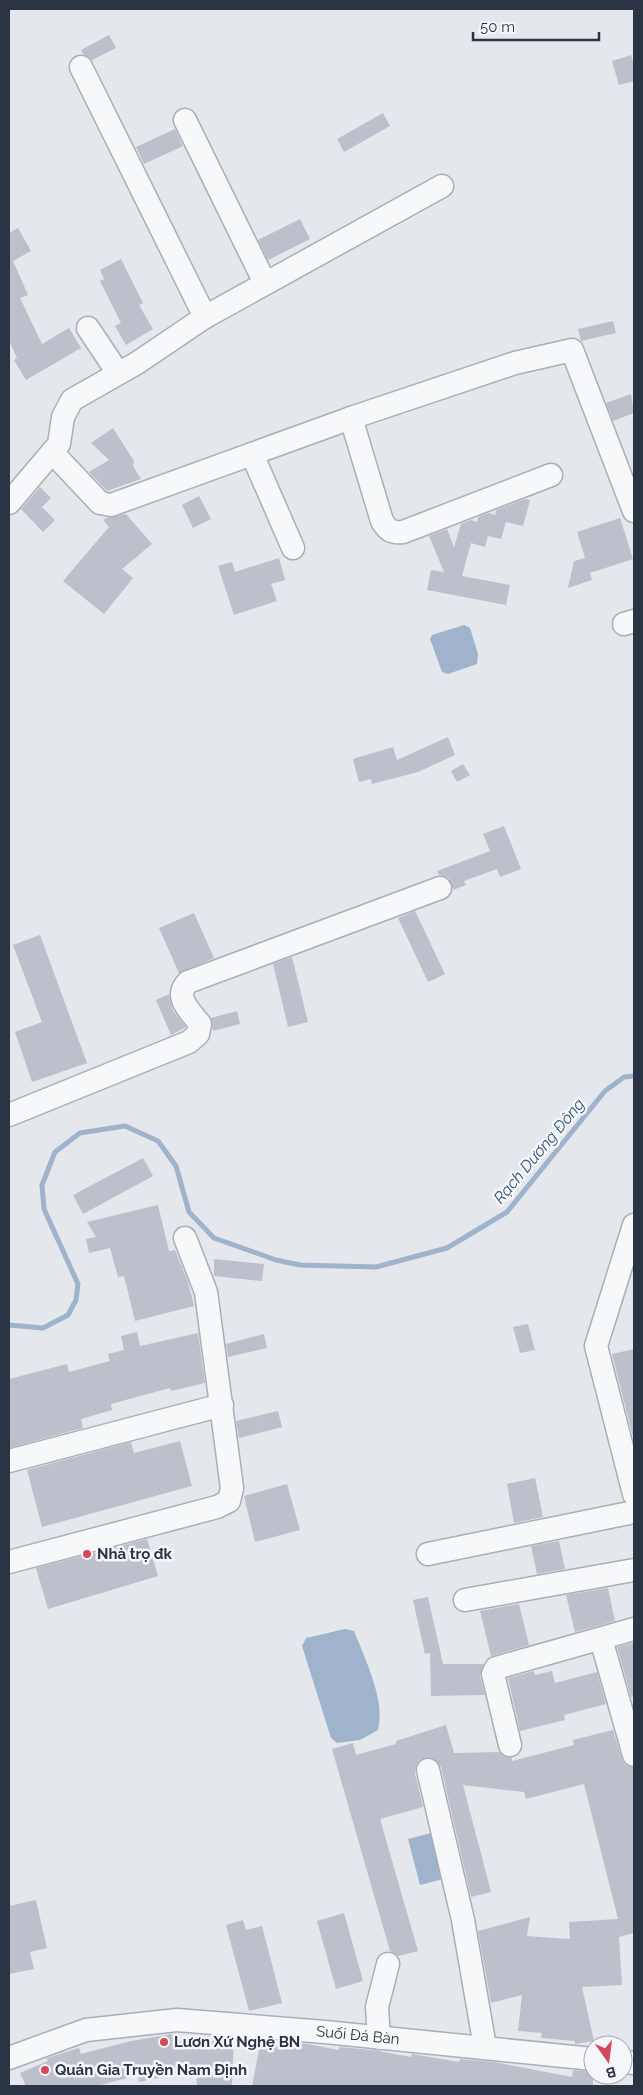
<svg xmlns="http://www.w3.org/2000/svg" width="643" height="2095" font-family="Raleway,sans-serif">
<style>
.water{fill:#9fb4cc}
.lines{fill:none;stroke-linecap:round;stroke-linejoin:round}
.stream{stroke:#9fb4cc;stroke-width:5}
.building{fill:#bbc0ca}
.minor-casing{stroke:#a9aeb7;stroke-width:25}
.minor{stroke:#f7f8fa;stroke-width:22}
.poi-dot{fill:#d1495b;stroke:#f4f6f9;stroke-width:2}
.labels{text-anchor:middle;dominant-baseline:central;stroke-width:5;stroke-linejoin:round;paint-order:stroke}
.poi-label{font-size:15px;font-weight:bold;fill:#2b3445;stroke:#f4f6f9;text-anchor:start}
.street-label{font-size:15px;fill:#2b3445;stroke:#f4f6f9}
.water-label{font-size:16px;font-style:italic;fill:#34527a;stroke:#f4f6f9}
</style>
<rect width="100%" height="100%" fill="#e4e7ec"/>
<g class="water">
<path d="M464,625l6,3 8,26 -1,10 -29,10 -6,-2 -12,-33 2,-4z"/>
<path d="M345,1629l9,2c11,28 32,70 24,99l-18,10 -23,3 -6,-5 -29,-92 4,-8z"/>
<path d="M431,1833l12,46 -23,6 -12,-46z"/>
</g>
<g class="lines">
<path class="stream" d="M9,1325l34,3 25,-13 8,-15 2,-16 -34,-75 -2,-24 13,-33 25,-19 45,-7 33,15 18,25 13,46 25,26 62,22 24,5 76,2 71,-19 60,-36 98,-121 19,-14 10,-1"/>
</g>
<g class="building">
<path d="M109,35l7,13 -24,12 -8,-5 -3,-5z"/>
<path d="M631,55l3,11v15l-15,4 -7,-24z"/>
<path d="M383,113l7,13 -46,26 -7,-13z"/>
<path d="M175,129l8,17 -39,18 -8,-17z"/>
<path d="M300,219l10,20 -42,21 -10,-20z"/>
<path d="M18,228l13,23 -18,10 15,34 -8,3 22,46 27,-16 12,20 -55,32 -12,-20 3,-2 -8,-18v-107z"/>
<path d="M121,259l22,44 -4,2 14,24 -27,16 -11,-19 6,-3 -21,-42 4,-2 -4,-9z"/>
<path d="M613,321l3,12 -35,8 -3,-12z"/>
<path d="M631,394l3,19 -21,8 -7,-18z"/>
<path d="M113,428l21,33 -1,5 8,13 -34,12 -18,-19 20,-12 -18,-17z"/>
<path d="M40,487l11,11 -9,9 13,13 -12,12 -22,-23z"/>
<path d="M199,496l12,23 -18,9 -11,-23z"/>
<path d="M525,499l5,1 -7,26 -17,-4 -5,17 -13,-3 -3,11 -14,-4 -9,33 48,9 -4,20 -79,-15 4,-20 13,2 -15,-36 18,-7 7,18 7,-23 10,-4 6,2 1,-5 11,-4 6,2 1,-5z"/>
<path d="M126,514l26,30 -30,25 11,9 -29,36 -41,-33 46,-54 -6,-7 3,-2z"/>
<path d="M620,518l13,41 -43,14 2,7 -24,8 6,-27 11,-3 -8,-26z"/>
<path d="M279,558l6,22 -14,4 6,17 -43,14 -16,-49 14,-4 3,10z"/>
<path d="M448,737l7,18 -37,17 -46,12 -1,-5 -12,3 -6,-23 40,-12 4,13z"/>
<path d="M463,764l7,11 -13,7 -6,-11z"/>
<path d="M504,826l17,43 -21,8 -3,-8 -33,12 2,4 -13,5 -4,-12 -10,-3 -2,-4 53,-20 -7,-17z"/>
<path d="M415,911l30,63 -17,8 -30,-64z"/>
<path d="M194,913l20,45 -35,15 -20,-45z"/>
<path d="M40,935l47,128 -55,19 -17,-50 27,-10 -29,-77z"/>
<path d="M292,957l16,65 -20,5 -15,-63z"/>
<path d="M169,994l4,17 13,16 -15,8 -15,-35z"/>
<path d="M237,1011l3,13 -27,7 -2,-13z"/>
<path d="M143,1158l10,18 -70,38 -10,-19z"/>
<path d="M158,1205l11,46 6,-1 13,32 6,24 -59,15 -11,-45 -6,1 -8,-29 -21,5 -3,-14 10,-2 -9,-15z"/>
<path d="M214,1259l50,5 -2,17 -48,-5z"/>
<path d="M528,1324l7,26 -15,3 -7,-26z"/>
<path d="M137,1332l3,14 58,-13 7,50 -34,8 -1,-3 -59,16 1,6 -31,9 2,9 -74,20v-69l58,-15 2,8 41,-11 -2,-7 16,-4 -3,-14z"/>
<path d="M264,1334l3,14 -39,9 -2,-13z"/>
<path d="M634,1349v92l-22,-87z"/>
<path d="M278,1411l4,16 -43,11 -3,-17z"/>
<path d="M180,1441l12,45 -150,41 -15,-57 104,-28 3,11z"/>
<path d="M535,1478l8,39 -29,6 -7,-39z"/>
<path d="M287,1484l13,46 -45,12 -11,-46z"/>
<path d="M147,1539l11,37 -110,33 -12,-41z"/>
<path d="M559,1541l6,28 -28,5 -6,-28z"/>
<path d="M608,1588l7,33 -40,11 -9,-37z"/>
<path d="M428,1597l15,67h41l-4,12 5,19 -54,1 -1,-43 -5,1 -12,-54z"/>
<path d="M519,1604l10,41 -38,11 -11,-45z"/>
<path d="M634,1643v53l-3,1 -14,-50z"/>
<path d="M534,1671l1,4 17,-4 3,12 42,-11 9,32 -42,11 1,5 -45,11 -12,-53z"/>
<path d="M446,1725l8,28 45,-1 7,5 6,1v3l62,-16 -1,-5 40,-10 9,29 3,6 9,3v165l-15,4 3,48 -40,2 12,54 -19,3v-3l-34,-3 1,-5 -24,-2 4,-36 -31,8 -13,-72 52,-14 -3,19 43,3 -1,-17 49,-3 -34,-135 -58,15 -2,-7 -61,-7 28,107 -20,5 -30,-130 -9,-9 -13,2 -3,6 -1,7 8,34 -43,12 38,132 -20,5 -8,-5 -58,-202 21,-6 3,12 40,-11v-3z"/>
<path d="M36,1900l11,48 -17,4 4,17 -25,5v-68z"/>
<path d="M344,1913l19,68 -27,8 -19,-68z"/>
<path d="M243,1920l3,10 16,-4 20,77 -33,8 -23,-86z"/>
<path d="M172,2034l2,7h40v-5l20,2 -2,48h-35l-1,-16 -57,12 -1,-7 -41,11h-71l-6,-13 28,-12 -1,-3 32,-10 2,6 50,-13z"/>
<path d="M261,2040l46,4 32,6v-3l34,3 38,7 1,-3 47,8 1,-3 34,3 78,15 1,-7 20,2v14h-341z"/>
</g>
<g class="lines">
<defs>
<g id="minor">
<path d="M81,67l124,250"/>
<path d="M185,120l80,163"/>
<path d="M88,328l30,45"/>
<path d="M351,418l31,103c6,10 10,12 21,11l148,-57"/>
<path d="M52,452l48,51 11,2 240,-87 164,-55 57,-13 62,161"/>
<path d="M252,454l41,94"/>
<path d="M9,503l50,-59 4,-27 9,-17 65,-37 68,-46 237,-131"/>
<path d="M624,624l10,-3"/>
<path d="M9,1115l180,-73 9,-8 2,-10c-10,-13 -27,-27 -12,-42l252,-94"/>
<path d="M634,1225l-38,121 38,148"/>
<path d="M9,1461l213,-56"/>
<path d="M428,1554l206,-42"/>
<path d="M9,1562l208,-55 12,-6 3,-13 -26,-196 -21,-54"/>
<path d="M465,1600l169,-30"/>
<path d="M601,1639l33,116"/>
<path d="M510,1745l-17,-71 3,-6 138,-39"/>
<path d="M428,1770l35,150 22,127"/>
<path d="M379,2038l-2,-31 11,-43"/>
<path id="s1" d="M9,2058l77,-28 91,-10 148,12 268,27"/>
<path d="M623,2062l11,1"/>
</g>
</defs>
<use href="#minor" class="minor-casing"/>
<use href="#minor" class="minor"/>
</g>
<g class="poi-dot">
<circle cx="87" cy="1554" r="5"/>
<circle cx="164" cy="2042" r="5"/>
<circle cx="45" cy="2070" r="5"/>
</g>
<g class="labels">
<g class="poi-label">
<text x="97" y="1554">Nhà trọ đk</text>
<text x="174" y="2042">Lươn Xứ Nghệ BN</text>
<text x="55" y="2070">Quán Gia Truyền Nam Định</text>
</g>
<g class="street-label">
<text stroke="none"><textPath href="#s1" startOffset="355">Suối Đá Bàn</textPath></text>
</g>
<g class="water-label">
<text transform="translate(539 1151) rotate(-50)">Rạch Dương Đông</text>
</g>
</g>
<rect width="643" height="2095" fill="none" stroke="#2b3445" stroke-width="20"/>
<g transform="translate(608 2060) rotate(166)"><circle r="24" fill="#f4f6f9" stroke="#a4a8b1"/>
<path d="M0-4L9 19L0 12L-9 19Z" fill="#d1495b"/>
<text y="-8" font-size="14" font-weight="bold" text-anchor="middle" fill="#2b3445">B</text>
</g>
<path d="M473 32v8h126v-8" fill="none" stroke="#2b3445" stroke-width="2.5"/>
<text x="480" y="32" font-size="15" fill="#2b3445" stroke="#f4f6f9" stroke-width="4" paint-order="stroke">50 m</text>
</svg>
